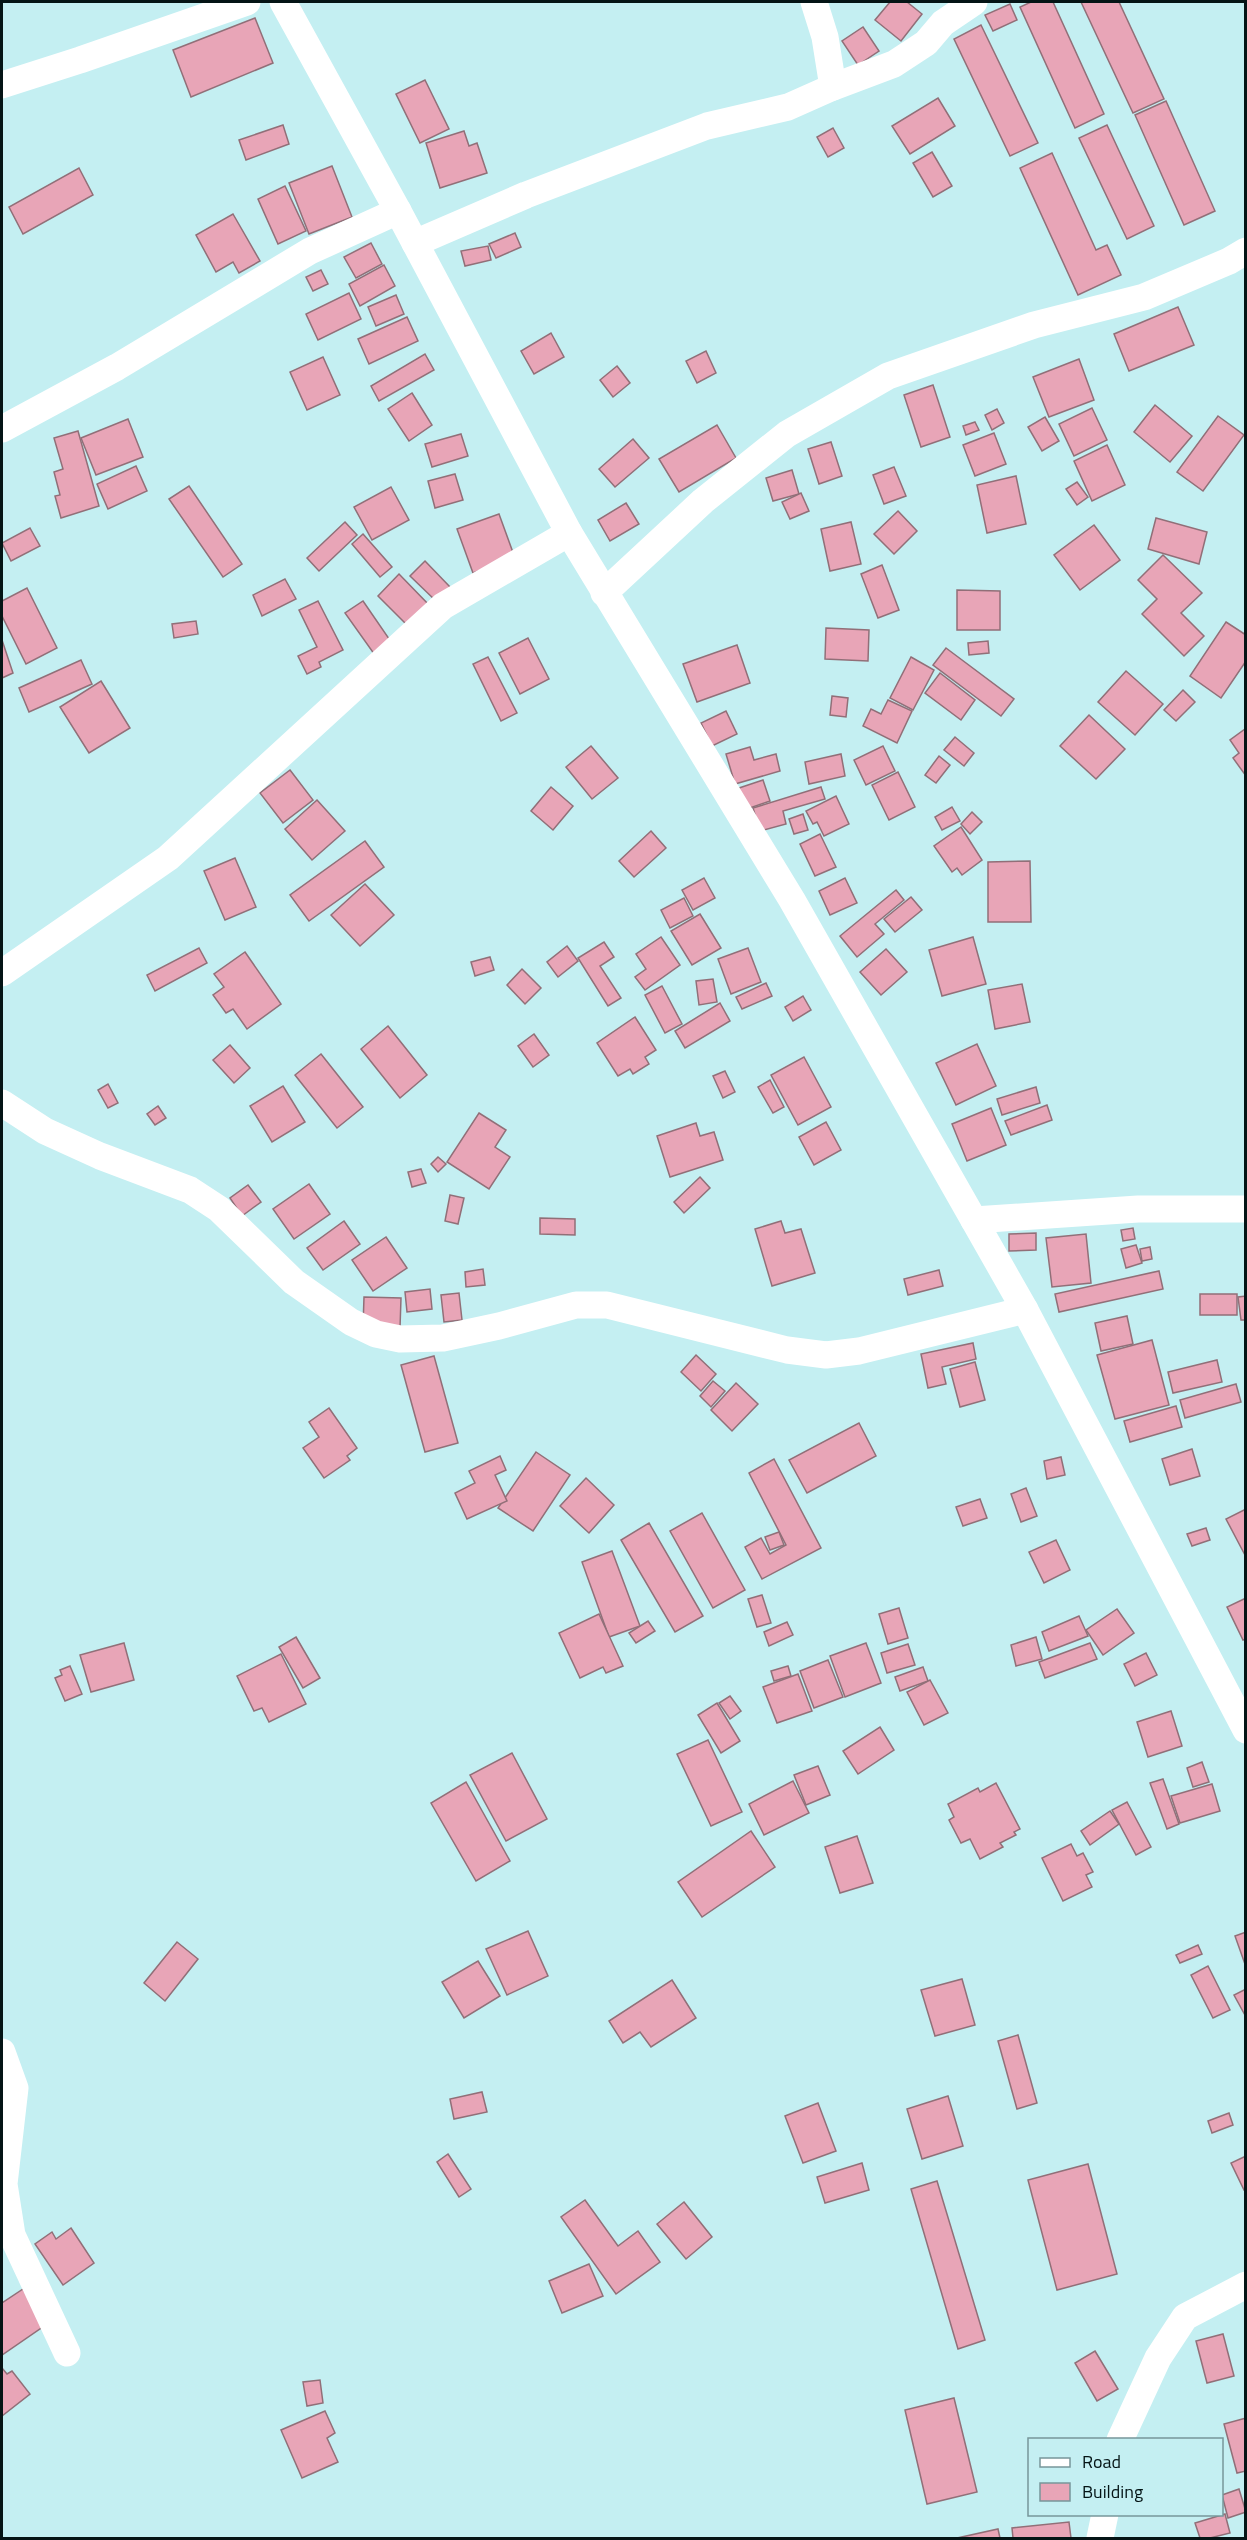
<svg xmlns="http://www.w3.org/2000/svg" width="1247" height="2540" font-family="'Titillium Web',sans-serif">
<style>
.building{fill:#e8a5b7;stroke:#916f78;stroke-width:1.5}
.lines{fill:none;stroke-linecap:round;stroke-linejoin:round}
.minor{stroke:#fff;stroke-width:27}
</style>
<rect width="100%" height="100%" fill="#c4eff2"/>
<g class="building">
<path d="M890,2h17l15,12 -21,27 -26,-21z"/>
<path d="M1031,2h22l51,112 -29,14 -55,-121z"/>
<path d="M1081,2h38l45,97 -31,14z"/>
<path d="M1010,4l7,16 -24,11 -8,-16z"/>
<path d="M255,18l18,45 -82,34 -18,-47z"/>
<path d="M981,25l57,118 -28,13 -56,-117z"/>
<path d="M863,27l16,24 -21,14 -16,-24z"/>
<path d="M425,80l24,49 -29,14 -24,-49z"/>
<path d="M938,98l17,28 -45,28 -18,-28z"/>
<path d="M1166,101l49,110 -31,14 -49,-110z"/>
<path d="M283,125l6,19 -43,16 -7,-20z"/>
<path d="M1107,125l47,101 -27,13 -48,-101z"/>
<path d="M833,128l11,20 -16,9 -11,-20z"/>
<path d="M464,131l5,15 8,-3 10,30 -47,15 -14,-45z"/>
<path d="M932,152l20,34 -19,11 -20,-34z"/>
<path d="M1052,153l44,97 11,-5 14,30 -43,20 -58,-127z"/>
<path d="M332,166l20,51 -43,17 -20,-51z"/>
<path d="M79,168l14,27 -70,39 -14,-27z"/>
<path d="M285,186l21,45 -28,13 -20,-45z"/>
<path d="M233,214l27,47 -21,12 -6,-11 -17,10 -20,-37z"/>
<path d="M515,233l6,14 -25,11 -7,-14z"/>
<path d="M371,243l11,21 -26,14 -12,-21z"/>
<path d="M488,246l3,14 -26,6 -4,-15z"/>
<path d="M384,265l11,21 -35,20 -11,-22z"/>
<path d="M321,270l7,14 -15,7 -7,-14z"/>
<path d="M349,293l12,26 -43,21 -12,-26z"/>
<path d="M396,295l8,19 -28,12 -8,-19z"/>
<path d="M1178,307l16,38 -65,26 -15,-37z"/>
<path d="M407,317l11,24 -49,23 -11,-25z"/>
<path d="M551,333l13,24 -30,17 -13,-23z"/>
<path d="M706,351l10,22 -19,10 -11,-22z"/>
<path d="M425,354l9,16 -55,31 -8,-15z"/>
<path d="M323,357l17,38 -33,15 -17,-38z"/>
<path d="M1079,359l15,41 -45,17 -16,-40z"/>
<path d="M617,366l13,17 -17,14 -13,-17z"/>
<path d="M933,385l17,52 -29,10 -17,-52z"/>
<path d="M412,393l20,32 -23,16 -21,-32z"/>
<path d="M1155,405l37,31 -22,26 -36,-30z"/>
<path d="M1092,408l15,32 -33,16 -15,-32z"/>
<path d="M997,409l7,14 -12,7 -7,-15z"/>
<path d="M1218,416l26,19 -41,56 -26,-19z"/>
<path d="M1045,417l14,24 -17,10 -14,-24z"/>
<path d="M128,419l15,38 -47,18 -15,-37z"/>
<path d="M975,422l4,8 -13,5 -3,-9z"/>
<path d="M717,425l19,33 -57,34 -20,-33z"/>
<path d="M78,431l21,75 -38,12 -6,-22 5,-1 -6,-23 9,-3 -9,-31z"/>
<path d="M994,433l12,31 -31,12 -12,-31z"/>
<path d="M461,434l7,22 -36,11 -7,-23z"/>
<path d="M633,439l16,19 -34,29 -16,-18z"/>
<path d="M831,442l11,34 -23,8 -11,-35z"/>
<path d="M1107,445l18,40 -33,16 -18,-40z"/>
<path d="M136,466l11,25 -39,18 -11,-25z"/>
<path d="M894,467l12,29 -22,8 -11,-29z"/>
<path d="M792,470l7,24 -26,7 -7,-23z"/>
<path d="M455,474l8,26 -28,8 -7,-27z"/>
<path d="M1016,476l10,48 -39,9 -10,-48z"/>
<path d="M1077,482l11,15 -11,8 -11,-16z"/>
<path d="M189,486l53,78 -19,13 -54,-78z"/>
<path d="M391,487l18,33 -37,20 -18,-33z"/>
<path d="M801,493l8,18 -19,8 -8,-17z"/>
<path d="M626,503l13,21 -29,17 -12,-21z"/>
<path d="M898,511l19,20 -23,23 -20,-20z"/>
<path d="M499,514l16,44 -42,15 -16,-44z"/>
<path d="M1156,518l51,14 -8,32 -51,-15z"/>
<path d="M345,522l12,13 -38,36 -12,-13z"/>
<path d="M851,522l10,42 -31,7 -9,-42z"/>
<path d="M1094,525l26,35 -40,30 -26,-35z"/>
<path d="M30,528l10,18 -29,15 -9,-18z"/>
<path d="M363,534l29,33 -12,10 -28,-33z"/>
<path d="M1163,555l39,38 -21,20 23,23 -20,20 -42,-42 15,-15 -19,-19z"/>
<path d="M425,561l26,27 -14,14 -27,-26z"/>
<path d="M882,565l17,45 -21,8 -17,-44z"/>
<path d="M399,574l32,33 -21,21 -32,-32z"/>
<path d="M285,579l11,20 -34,17 -9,-21z"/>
<path d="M27,588l30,60 -31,16 -24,-48v-15z"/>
<path d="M957,590l43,1v39h-43z"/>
<path d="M318,601l25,49 -24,12 2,5 -14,7 -9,-18 19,-9 -18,-37z"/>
<path d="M363,601l31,45 -17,12 -32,-45z"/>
<path d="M196,621l2,13 -24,4 -2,-14z"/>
<path d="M1226,622l20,13v26l-25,37 -31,-22z"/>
<path d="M826,628l43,2 -1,31 -43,-2z"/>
<path d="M528,638l21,41 -29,15 -21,-41z"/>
<path d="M2,640l11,33 -11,5z"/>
<path d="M988,641l1,12 -20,2 -1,-12z"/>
<path d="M737,645l13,38 -53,19 -14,-38z"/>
<path d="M946,648l68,51 -13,17 -68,-51z"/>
<path d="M488,657l29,56 -16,8 -28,-57z"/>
<path d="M911,657l23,13 -21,40 -23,-12z"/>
<path d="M81,660l11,24 -63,28 -10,-24z"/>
<path d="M1126,671l37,33 -28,31 -37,-33z"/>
<path d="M940,673l35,27 -14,20 -36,-27z"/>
<path d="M101,681l29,47 -41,25 -29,-46z"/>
<path d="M1183,690l12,12 -19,19 -12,-11z"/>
<path d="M832,696l16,2 -2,19 -16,-2z"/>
<path d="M888,700l24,11 -15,32 -34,-17 8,-17 10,5z"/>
<path d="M726,711l11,23 -25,12 -11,-23z"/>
<path d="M1089,715l36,34 -29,30 -36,-33z"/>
<path d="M1245,729h1v47l-13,-18 6,-5 -9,-13z"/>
<path d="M955,737l19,16 -10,13 -20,-16z"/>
<path d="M591,746l27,32 -26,21 -26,-32z"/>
<path d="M883,746l12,25 -29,14 -12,-25z"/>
<path d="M750,747l4,13 22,-6 4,17 -45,13 -9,-30z"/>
<path d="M841,754l4,22 -36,8 -4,-22z"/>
<path d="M939,756l11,9 -14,18 -11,-8z"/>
<path d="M290,770l23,30 -30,23 -23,-30z"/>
<path d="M898,772l17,35 -26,13 -17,-35z"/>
<path d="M763,780l7,21 -26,9 -8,-21z"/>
<path d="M551,787l22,19 -20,24 -22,-19z"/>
<path d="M821,787l4,12 -42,12 3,13 -26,7 -7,-23z"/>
<path d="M836,796l13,28 -25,12 -7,-14 -4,2 -7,-13z"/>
<path d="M317,800l28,31 -33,29 -27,-31z"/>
<path d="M952,807l8,14 -18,9 -7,-13z"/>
<path d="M972,812l10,10 -12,12 -9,-10z"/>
<path d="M803,814l5,16 -14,4 -5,-15z"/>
<path d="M961,827l21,33 -20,15 -5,-7 -5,4 -18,-26z"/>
<path d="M651,831l15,17 -32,29 -15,-16z"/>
<path d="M820,834l16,33 -21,9 -15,-32z"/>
<path d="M365,841l19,26 -75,54 -19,-26z"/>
<path d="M235,858l21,49 -31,13 -21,-49z"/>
<path d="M1030,861l1,61h-43v-60z"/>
<path d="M704,878l11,20 -22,12 -11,-20z"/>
<path d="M845,878l12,25 -27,12 -11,-24z"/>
<path d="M365,884l29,31 -34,31 -29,-31z"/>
<path d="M896,890l8,10 -29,24 9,10 -27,23 -17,-21z"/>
<path d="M911,897l11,13 -27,22 -11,-13z"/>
<path d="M684,898l9,18 -23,12 -9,-18z"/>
<path d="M700,914l21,34 -29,17 -21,-34z"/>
<path d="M661,937l19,28 -35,25 -10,-13 11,-8 -10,-15z"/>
<path d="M973,937l13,47 -44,12 -13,-46z"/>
<path d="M604,942l10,15 -14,9 21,32 -13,8 -30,-48z"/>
<path d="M567,946l11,15 -20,16 -11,-15z"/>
<path d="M199,948l8,15 -52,28 -8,-16z"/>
<path d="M748,948l13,34 -30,12 -13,-35z"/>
<path d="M886,949l21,23 -26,23 -21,-23z"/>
<path d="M245,952l36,52 -34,25 -14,-20 -7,4 -13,-18 11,-8 -10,-13z"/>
<path d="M490,957l4,13 -19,6 -4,-14z"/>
<path d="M522,969l19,19 -16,16 -18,-19z"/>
<path d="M713,979l4,23 -18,3 -3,-24z"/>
<path d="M766,983l6,13 -30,13 -6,-12z"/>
<path d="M1022,984l8,38 -35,7 -7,-39z"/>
<path d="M662,986l20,38 -17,9 -20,-38z"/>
<path d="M803,996l8,14 -18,11 -8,-14z"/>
<path d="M720,1003l10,18 -45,27 -10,-17z"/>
<path d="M635,1017l21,33 -11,7 4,7 -16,10 -3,-5 -12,7 -21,-33z"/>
<path d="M388,1026l39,49 -27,23 -39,-49z"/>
<path d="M534,1034l15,21 -16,12 -15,-21z"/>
<path d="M977,1044l19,42 -40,19 -20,-42z"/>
<path d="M230,1045l20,23 -16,15 -21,-23z"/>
<path d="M321,1054l42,53 -26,21 -42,-53z"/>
<path d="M804,1057l27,50 -33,18 -27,-50z"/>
<path d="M725,1071l10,21 -12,6 -10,-22z"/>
<path d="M770,1080l14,27 -11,6 -15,-26z"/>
<path d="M108,1084l10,19 -10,5 -10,-18z"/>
<path d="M283,1086l22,36 -33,20 -22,-36z"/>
<path d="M1036,1087l4,16 -38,12 -5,-16z"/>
<path d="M1047,1105l5,15 -41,15 -6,-14z"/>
<path d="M158,1106l8,12 -11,7 -8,-11z"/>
<path d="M991,1108l15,37 -39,16 -15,-37z"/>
<path d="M479,1113l27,17 -11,17 15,10 -21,32 -42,-27z"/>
<path d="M826,1122l15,28 -27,15 -15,-28z"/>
<path d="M696,1123l4,13 14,-4 9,28 -53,17 -13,-41z"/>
<path d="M438,1157l8,7 -8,8 -7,-8z"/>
<path d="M421,1169l5,14 -14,4 -4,-15z"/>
<path d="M700,1177l10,11 -26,25 -10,-11z"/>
<path d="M309,1184l21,30 -36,25 -21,-30z"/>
<path d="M248,1185l13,17 -19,14 -12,-18z"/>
<path d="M450,1195l14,3 -6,26 -13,-3z"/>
<path d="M540,1218l35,1v16l-35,-1z"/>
<path d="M344,1221l16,23 -37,26 -16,-22z"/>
<path d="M781,1221l4,12 16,-4 14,44 -43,13 -17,-57z"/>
<path d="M1133,1228l2,11 -12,2 -2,-11z"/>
<path d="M1036,1233v17l-27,1v-17z"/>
<path d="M1086,1234l5,49 -39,4 -6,-49z"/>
<path d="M386,1237l21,31 -34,23 -21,-31z"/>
<path d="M1136,1245l6,18 -16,5 -5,-19z"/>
<path d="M1150,1247l2,12 -10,2 -2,-12z"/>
<path d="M483,1269l2,16 -19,2 -1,-15z"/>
<path d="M939,1270l4,16 -35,9 -4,-16z"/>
<path d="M1159,1271l4,18 -104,23 -4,-18z"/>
<path d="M430,1289l2,20 -25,3 -2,-20z"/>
<path d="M459,1293l3,27 -18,2 -3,-27z"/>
<rect x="1200" y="1294" width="37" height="21"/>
<path d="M1246,1296v24h-5l-3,-23z"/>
<path d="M364,1297l37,1 -1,30 -37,-1z"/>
<path d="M1127,1316l6,28 -32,7 -6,-28z"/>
<path d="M1152,1340l17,65 -54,14 -18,-64z"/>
<path d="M973,1343l3,16 -34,8 4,17 -18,4 -7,-34z"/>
<path d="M696,1355l20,19 -15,17 -20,-19z"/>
<path d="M434,1356l24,87 -33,9 -24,-87z"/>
<path d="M1217,1360l5,22 -49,11 -5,-21z"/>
<path d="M975,1362l10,38 -25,7 -10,-38z"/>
<path d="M713,1381l12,10 -14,16 -11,-11z"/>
<path d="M736,1383l22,21 -26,27 -21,-21z"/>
<path d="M1236,1384l5,18 -56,16 -5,-18z"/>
<path d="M1176,1406l6,21 -52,15 -6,-21z"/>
<path d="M329,1408l28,40 -10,8 3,4 -26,18 -21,-30 16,-11 -10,-15z"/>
<path d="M859,1423l17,33 -69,37 -18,-33z"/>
<path d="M1192,1449l8,27 -30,9 -8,-26z"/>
<path d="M536,1452l34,23 -37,56 -35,-23z"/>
<path d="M500,1456l6,14 -11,5 12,26 -40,18 -12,-26 20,-10 -6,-12z"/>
<path d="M1061,1457l4,18 -18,4 -3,-18z"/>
<path d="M774,1459l47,89 -59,31 -17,-32 16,-9 9,16 16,-9 -37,-72z"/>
<path d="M586,1478l28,27 -25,28 -29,-27z"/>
<path d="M1026,1488l11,28 -16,6 -10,-28z"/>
<path d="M980,1499l7,19 -24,8 -7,-19z"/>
<path d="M1246,1509v48l-20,-38z"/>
<path d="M702,1513l43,77 -32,18 -43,-77z"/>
<path d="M649,1523l54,93 -28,16 -54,-92z"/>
<path d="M1206,1528l4,12 -18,6 -5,-12z"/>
<path d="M779,1532l5,13 -14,5 -5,-13z"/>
<path d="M1056,1540l14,30 -26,13 -15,-31z"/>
<path d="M612,1551l28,75 -31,11 -27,-75z"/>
<path d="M762,1595l9,28 -14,4 -9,-28z"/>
<path d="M1246,1598v41l-3,1 -16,-33z"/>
<path d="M899,1608l9,30 -20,6 -9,-30z"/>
<path d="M1117,1609l17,24 -31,22 -17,-25z"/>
<path d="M599,1614l24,52 -17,7 -3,-6 -23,11 -21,-45z"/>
<path d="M1079,1616l9,20 -39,15 -7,-19z"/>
<path d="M648,1621l7,10 -19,12 -7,-10z"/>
<path d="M787,1622l6,13 -24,11 -5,-14z"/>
<path d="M296,1637l24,41 -17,10 -24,-41z"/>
<path d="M1036,1637l6,22 -26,7 -5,-21z"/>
<path d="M124,1643l10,37 -43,12 -11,-37z"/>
<path d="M866,1643l15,40 -36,14 -15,-41z"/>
<path d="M1090,1643l7,16 -52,19 -6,-16z"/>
<path d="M908,1644l7,21 -28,8 -6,-20z"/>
<path d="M1146,1653l11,22 -22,11 -11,-22z"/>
<path d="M281,1654l25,50 -37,18 -7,-14 -8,3 -17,-35z"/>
<path d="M828,1660l15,37 -29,11 -14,-37z"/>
<path d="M70,1666l12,28 -17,7 -10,-23 7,-3 -2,-5z"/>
<path d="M788,1666l3,10 -17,5 -3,-10z"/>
<path d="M923,1667l5,14 -28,10 -5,-14z"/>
<path d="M798,1674l14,37 -35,12 -14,-36z"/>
<path d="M930,1680l18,33 -24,12 -17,-33z"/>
<path d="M730,1696l11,15 -11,8 -11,-16z"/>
<path d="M717,1703l23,38 -19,12 -23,-38z"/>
<path d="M1171,1711l11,35 -34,11 -11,-35z"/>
<path d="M880,1727l14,23 -36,24 -15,-23z"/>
<path d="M708,1740l34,72 -31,14 -34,-72z"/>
<path d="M512,1753l35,66 -41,22 -36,-66z"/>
<path d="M1202,1762l7,20 -16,5 -6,-19z"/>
<path d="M818,1766l12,29 -24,10 -12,-30z"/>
<path d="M1163,1779l16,45 -12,5 -17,-46z"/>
<path d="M793,1781l16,32 -45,22 -15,-31z"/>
<path d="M466,1782l44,79 -34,20 -45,-78z"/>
<path d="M996,1783l24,46 -6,3 2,3 -16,8 3,4 -23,12 -10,-20 -9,4 -12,-23 5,-3 -6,-13 30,-16 2,4z"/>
<path d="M1212,1784l8,27 -40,12 -9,-27z"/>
<path d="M1127,1802l24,45 -15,8 -24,-45z"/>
<path d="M1110,1811l9,13 -29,21 -9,-14z"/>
<path d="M751,1831l24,36 -73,50 -24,-35z"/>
<path d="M857,1836l16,47 -33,10 -15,-46z"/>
<path d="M1071,1844l6,12 6,-3 10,19 -7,3 6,12 -29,14 -21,-43z"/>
<path d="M528,1931l20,45 -41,19 -21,-46z"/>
<path d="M1246,1932v35l-11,-31z"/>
<path d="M177,1942l21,17 -33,42 -21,-18z"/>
<path d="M1198,1945l4,9 -22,9 -4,-8z"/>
<path d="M478,1961l22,35 -36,22 -22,-36z"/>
<path d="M1208,1966l22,44 -17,8 -22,-43z"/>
<path d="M962,1979l13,46 -40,11 -14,-46z"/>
<path d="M672,1980l24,38 -45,29 -11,-15 -17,11 -14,-22z"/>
<path d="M1246,1989v28l-12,-22z"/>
<path d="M1018,2035l19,68 -20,6 -19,-68z"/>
<path d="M482,2092l5,20 -33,7 -4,-20z"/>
<path d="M948,2096l15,50 -41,13 -15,-50z"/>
<path d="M818,2103l18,48 -33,12 -18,-47z"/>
<path d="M1229,2113l4,12 -21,8 -4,-12z"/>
<path d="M448,2154l23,35 -12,8 -22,-35z"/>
<path d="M1246,2156v33l-2,1 -13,-27z"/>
<path d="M862,2163l7,27 -44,13 -8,-26z"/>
<path d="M1088,2164l29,110 -60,16 -29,-110z"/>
<path d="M937,2181l48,159 -27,9 -47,-160z"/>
<path d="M585,2200l33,46 20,-15 22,31 -44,32 -55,-77z"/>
<path d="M684,2202l28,35 -26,22 -29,-35z"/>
<path d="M71,2228l23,35 -31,22 -28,-41 17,-12 4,7z"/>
<path d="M589,2264l14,32 -41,17 -13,-32z"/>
<path d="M23,2289l24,35 -45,31v-52z"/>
<path d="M1223,2334l11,42 -27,7 -11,-42z"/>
<path d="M1095,2351l23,38 -21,12 -22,-38z"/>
<path d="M2,2368l5,6 5,-3 18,23 -28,22z"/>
<path d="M320,2380l3,23 -16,3 -4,-24z"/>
<path d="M954,2398l23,94 -50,12 -22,-94z"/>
<path d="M325,2411l10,22 -8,5 11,24 -36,16 -21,-48z"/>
<path d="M1246,2418v53l-9,2 -13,-49z"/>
<path d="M1239,2489l7,23 -18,6 -6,-23z"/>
<path d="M1225,2514l5,19 -20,5h-10l-5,-15z"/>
<path d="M1069,2522l2,16h-58l-1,-10z"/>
<path d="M998,2529l2,9h-43z"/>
</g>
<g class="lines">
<g class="minor">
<path d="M283,2l115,209 171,322 223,367 233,410 221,420"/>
<path d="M2,85l78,-25 167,-58"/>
<path d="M833,87l61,-23 32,-21 17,-20 31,-21"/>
<path d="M415,243l111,-48 181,-69 81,-19 45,-20 -8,-50 -11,-35"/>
<path d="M2,429l115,-62 193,-116 88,-40"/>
<path d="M604,593l99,-92 84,-67 101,-58 146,-51 110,-28 85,-36 17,-10"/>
<path d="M2,973l166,-115 275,-252 126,-73"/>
<path d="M2,1103l43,28 55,25 90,34 29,19 75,73 57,40 25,12 24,5 43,-1 56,-12 77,-21h31l180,45 39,5 33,-4 166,-41"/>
<path d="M974,1220l164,-11h108"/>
<path d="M2,2052l13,36 -11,96 8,51 55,118"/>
<path d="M1120,2440l38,-82 27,-41 61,-32"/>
<path d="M1100,2538l5,-24"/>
</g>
</g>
<rect width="1247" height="2540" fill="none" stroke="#041415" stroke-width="6"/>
<rect x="1028" y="2438" width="195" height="78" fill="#c4eff2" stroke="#77979a" stroke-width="1.5"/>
<rect x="1040" y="2458" width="30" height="9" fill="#ffffff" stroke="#77979a" stroke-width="1.5"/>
<text x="1082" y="2468" font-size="18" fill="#041415">Road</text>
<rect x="1040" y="2483" width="30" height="18" fill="#e8a5b7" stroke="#77979a" stroke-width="1.5"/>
<text x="1082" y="2498" font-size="18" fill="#041415">Building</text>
</svg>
